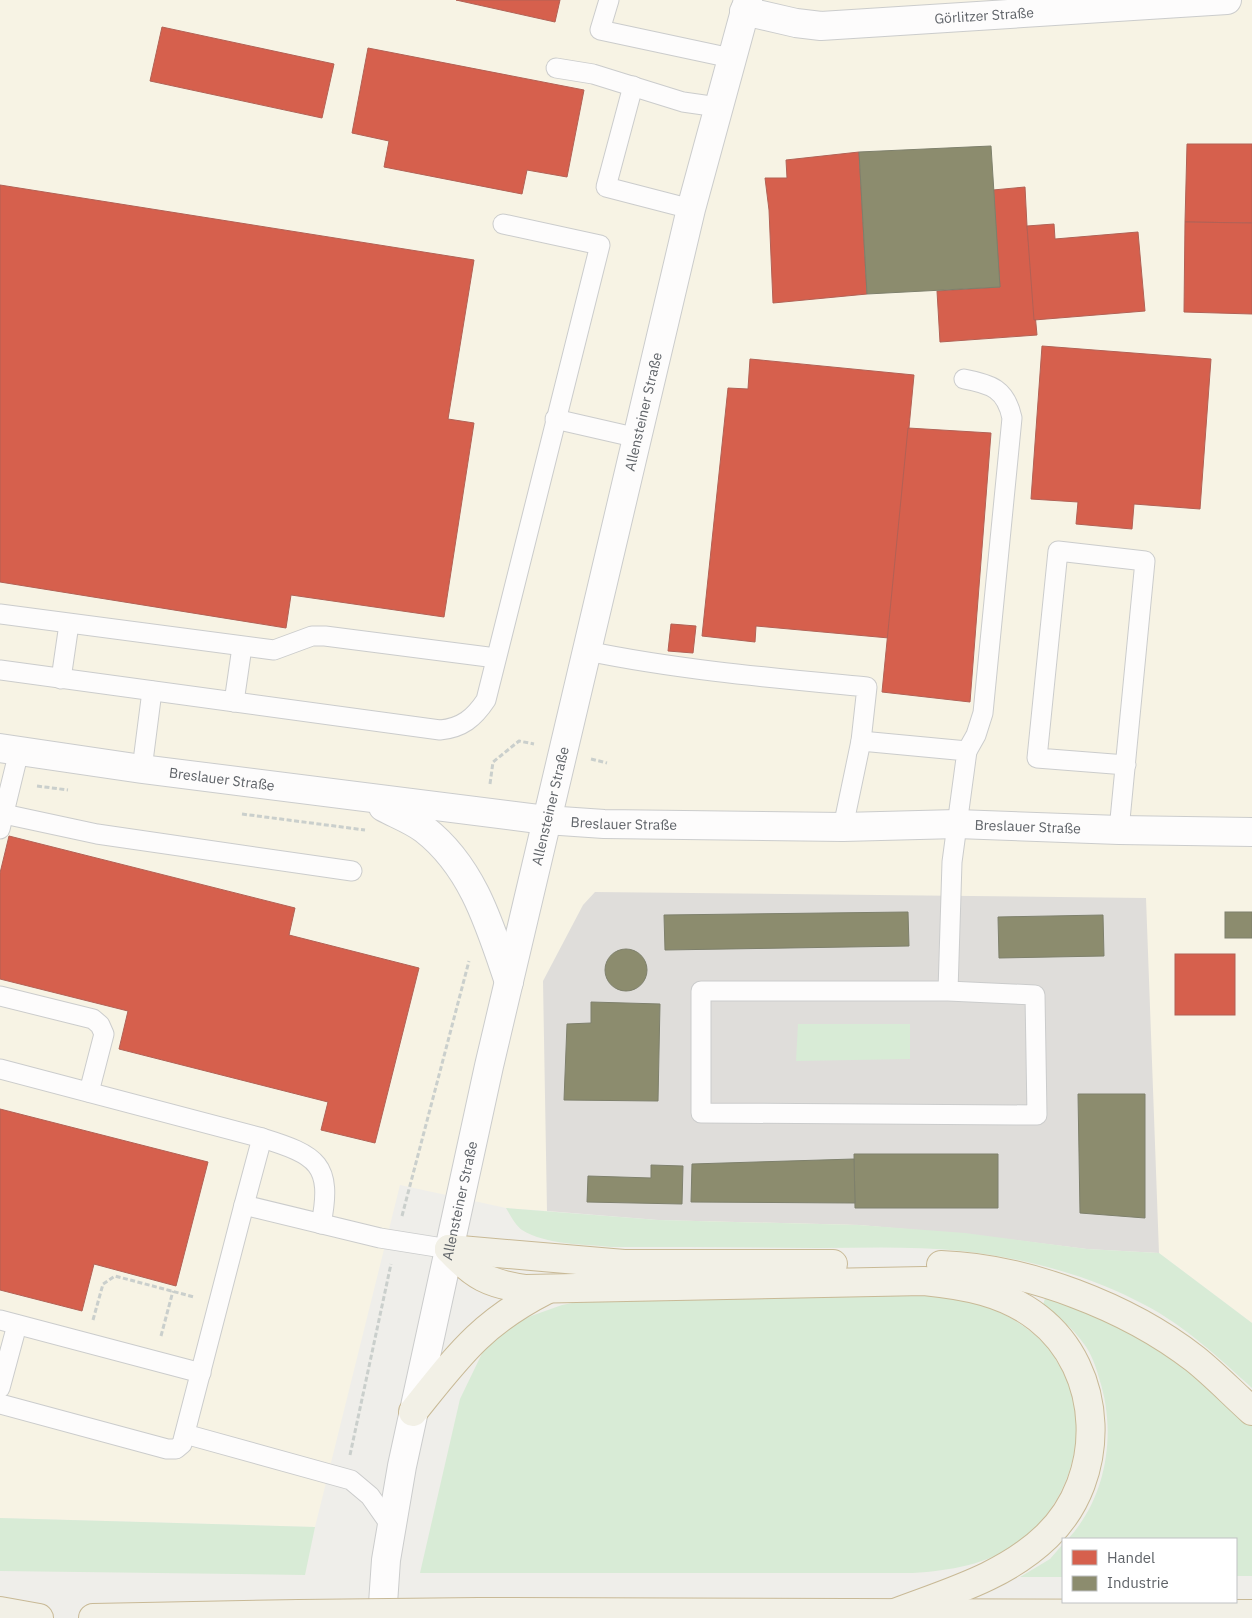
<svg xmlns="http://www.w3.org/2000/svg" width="1252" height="1618" font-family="'IBM Plex Sans',sans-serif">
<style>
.commercial{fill:#f7f3e4}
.industrial{fill:#dfddda}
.green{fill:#d8ebd6}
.shops{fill:#d6604d;stroke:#b26155}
.industry{fill:#8c8c6e;stroke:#7e806c}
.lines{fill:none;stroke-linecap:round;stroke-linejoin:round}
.service-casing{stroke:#cbcccc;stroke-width:21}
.minor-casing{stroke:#cbcccc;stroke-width:30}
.tertiary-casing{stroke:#cbcccc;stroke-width:30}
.trunk-casing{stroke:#c8b996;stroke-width:30}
.path{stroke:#cacfcc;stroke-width:3;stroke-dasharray:5 2.5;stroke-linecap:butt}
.service{stroke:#fdfcfc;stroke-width:19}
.minor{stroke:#fdfcfc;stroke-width:28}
.tertiary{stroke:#fdfcfc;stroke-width:28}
.trunk{stroke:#f2f0e6;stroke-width:28}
.trunk-bridge-casing{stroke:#c8b996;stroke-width:30;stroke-linecap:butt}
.trunk-bridge{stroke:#f2f0e6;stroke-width:28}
.labels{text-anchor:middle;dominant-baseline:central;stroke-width:5;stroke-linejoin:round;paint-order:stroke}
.street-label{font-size:14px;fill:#5f6368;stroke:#fff}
</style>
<rect width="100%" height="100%" fill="#efeeea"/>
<path class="commercial" d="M0,0h1252v1323l-93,-70 -653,-45 -106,-23 -85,342 -315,-9z"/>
<path class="industrial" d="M595,892l551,6 13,355 -72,-4 -115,-14 -113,-10 -201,-5 -111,-9 -4,-230 40,-76z"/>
<g class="green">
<path d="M798,1024h112v35l-114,2z"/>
<path d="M506,1208l152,12 201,5 106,8 122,16 72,4 93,70v65c-33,-30 -67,-62 -107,-83 -56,-30 -120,-47 -184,-54 -47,-5 -96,-3 -143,-3 -69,-1 -138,-1 -207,-1 -29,-3 -64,-2 -89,-17 -6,-4 -12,-15 -16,-22z"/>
<path d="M868,1293c40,1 82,-3 119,13 21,9 44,23 60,40 5,5 8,13 12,19 34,55 15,131 -33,171 -32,28 -73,34 -113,37h-493l40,-174 27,-56 30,-22 45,-16 31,-6z"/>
<path d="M1046,1295c48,16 96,40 136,71 24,18 47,39 70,59v151h-16v-37h-168c39,-42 49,-107 31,-161 -3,-11 -8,-25 -15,-34 -11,-16 -26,-28 -41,-39z"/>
<path d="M0,1518l315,9 -10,48 -305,-4z"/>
<path d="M1063,1544v33h-43l30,-18z"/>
</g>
<g class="shops">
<path d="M456,0h104l-5,22z"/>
<path d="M162,27l172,37 -12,54 -172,-37z"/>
<path d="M368,48l216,42 -17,87 -40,-7 -5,24 -138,-27 5,-26 -37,-8z"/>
<path d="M1187,144h65v79l-67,-1z"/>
<path d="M859,152l8,142 -94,9 -4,-93 -4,-32h22l-1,-18z"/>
<path d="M0,185l474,75 -26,159 26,4 -30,194 -153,-22 -5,33 -286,-46z"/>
<path d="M1025,187l2,39 10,109 -97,7 -3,-51 63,-4 -7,-97z"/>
<path d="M1185,222l67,1v91l-68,-2z"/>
<path d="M1054,224l1,15 83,-7 7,79 -111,9 -7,-94z"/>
<path d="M1042,346l169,13 -11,150 -66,-5 -2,25 -56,-5 2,-22 -47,-3z"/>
<path d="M750,359l164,16 -25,263 -133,-12 -1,16 -53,-6 26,-248 20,1z"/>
<path d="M908,428l83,5 -21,269 -88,-10z"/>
<path d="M671,624l25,2 -3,27 -25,-2z"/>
<path d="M9,836l286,72 -6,27 130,33 -44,175 -54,-13 7,-28 -209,-53 9,-38 -128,-32v-106z"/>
<rect x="1175" y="954" width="60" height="61"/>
<path d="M0,1109l208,53 -32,124 -82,-22 -12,47 -82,-21z"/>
</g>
<g class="industry">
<path d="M991,146l9,141 -133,7 -8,-142z"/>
<path d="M908,912l1,34 -244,4 -1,-35z"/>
<rect x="1225" y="912" width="27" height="26"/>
<path d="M1103,915l1,41 -105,2 -1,-41z"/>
<circle cx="626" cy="970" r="21"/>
<path d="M591,1002l69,2 -2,97 -94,-1 3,-76 24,-1z"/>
<path d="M1078,1094h67v124l-65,-5z"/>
<path d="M854,1154h144v54h-143z"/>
<path d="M854,1159l1,44 -164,-1 1,-38z"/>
<path d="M651,1165l32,1 -1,38 -95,-2 1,-26 63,2z"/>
</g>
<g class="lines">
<defs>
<g id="service">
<path d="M609,0l-9,30 131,28"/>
<path d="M556,68l37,6 90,28 35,5"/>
<path d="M633,86l-27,101 85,22"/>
<path d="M964,379c27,5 42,10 48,39l-29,295 -7,22 -9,16"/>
<path d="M555,419l83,19"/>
<path d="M0,614l274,36 38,-14h13l171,22"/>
<path d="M587,651c92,19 186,27 280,36l-6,54 -18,86"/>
<path d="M0,670l440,60c22,-2 34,-12 46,-30l114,-455 -97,-21"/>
<path d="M61,679l8,-55"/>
<path d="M234,702l8,-55"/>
<path d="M861,741l106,10 -15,111 -4,129 87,4 2,120 -336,-2v-122h247"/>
<path d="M142,769l10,-78"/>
<path d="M4,814l93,20 255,37"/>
<path d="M0,829l19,-78"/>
<path d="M1119,830l26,-269 -87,-10 -21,207 89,7"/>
<path d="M0,996l93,23 7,6 4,9 -15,58"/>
<path d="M0,1069l262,69c55,17 71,26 59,86"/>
<path d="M244,1205l18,-67"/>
<path d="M0,1320l201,53"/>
<path d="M0,1388l17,-63"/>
<path d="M0,1404l167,45h9l6,-5 62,-239 136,33 69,11"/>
<path d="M185,1434l166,46 19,16 21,30"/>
</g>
<g id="minor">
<path id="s1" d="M744,11l52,12 25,3 406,-26"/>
<path id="s2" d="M546,820l58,4 239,3 114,-3 162,6 133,2"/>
</g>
<g id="tertiary">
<path id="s3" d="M0,748l142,21 404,51"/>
<path d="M383,807c13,7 29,13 41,22 49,38 66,97 85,153"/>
<path id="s4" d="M382,1618l4,-58 16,-94 87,-400 202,-857 57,-209"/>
</g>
<g id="trunk">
<path d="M449,1249c25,27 40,35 77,40l398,-8c40,4 81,11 114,37 67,52 70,159 9,218 -41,40 -97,56 -150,76"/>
<path d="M449,1249l175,15h209"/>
<path d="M941,1265c86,3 187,42 254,94 20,16 38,35 57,52"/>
<path d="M413,1412c45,-56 68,-89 133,-122"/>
<path d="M0,1611l39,7"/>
<path d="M479,1612l773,2"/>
<path d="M93,1618l206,-4"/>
</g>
</defs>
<use href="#service" class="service-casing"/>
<use href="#minor" class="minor-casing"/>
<use href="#tertiary" class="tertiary-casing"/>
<use href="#trunk" class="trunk-casing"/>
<g class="path">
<path d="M591,759l16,4"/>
<path d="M490,784l3,-22 26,-21 15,3"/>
<path d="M37,786l31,4"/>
<path d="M242,814l123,16"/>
<path d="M402,1216l67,-255"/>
<path d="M93,1320l10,-36 12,-8 79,21"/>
<path d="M161,1336l12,-45"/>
<path d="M350,1455l41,-191"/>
</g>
<use href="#service" class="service"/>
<use href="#minor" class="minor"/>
<use href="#tertiary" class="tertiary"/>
<use href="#trunk" class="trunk"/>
<defs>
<path id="trunk-bridge" d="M299,1614l180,-2"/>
</defs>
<use href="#trunk-bridge" class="trunk-bridge-casing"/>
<use href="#trunk-bridge" class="trunk-bridge"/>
</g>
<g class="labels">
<g class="street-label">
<text stroke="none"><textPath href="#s1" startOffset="242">Görlitzer Straße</textPath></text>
<text stroke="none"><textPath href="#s4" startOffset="1235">Allensteiner Straße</textPath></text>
<text stroke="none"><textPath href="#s3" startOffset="224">Breslauer Straße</textPath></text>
<text stroke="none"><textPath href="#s4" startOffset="830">Allensteiner Straße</textPath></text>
<text stroke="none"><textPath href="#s2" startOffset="78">Breslauer Straße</textPath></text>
<text stroke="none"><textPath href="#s2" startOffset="482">Breslauer Straße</textPath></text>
<text stroke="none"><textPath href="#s4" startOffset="425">Allensteiner Straße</textPath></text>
</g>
</g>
<rect x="1062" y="1538" width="175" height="65" fill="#ffffff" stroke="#bfc1c3"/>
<rect x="1072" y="1550" width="25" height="15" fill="#d6604d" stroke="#bfc1c3"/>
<text x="1107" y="1563" font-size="15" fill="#5f6368">Handel</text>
<rect x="1072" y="1576" width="25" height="15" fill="#8c8c6e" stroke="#bfc1c3"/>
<text x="1107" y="1588" font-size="15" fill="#5f6368">Industrie</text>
</svg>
